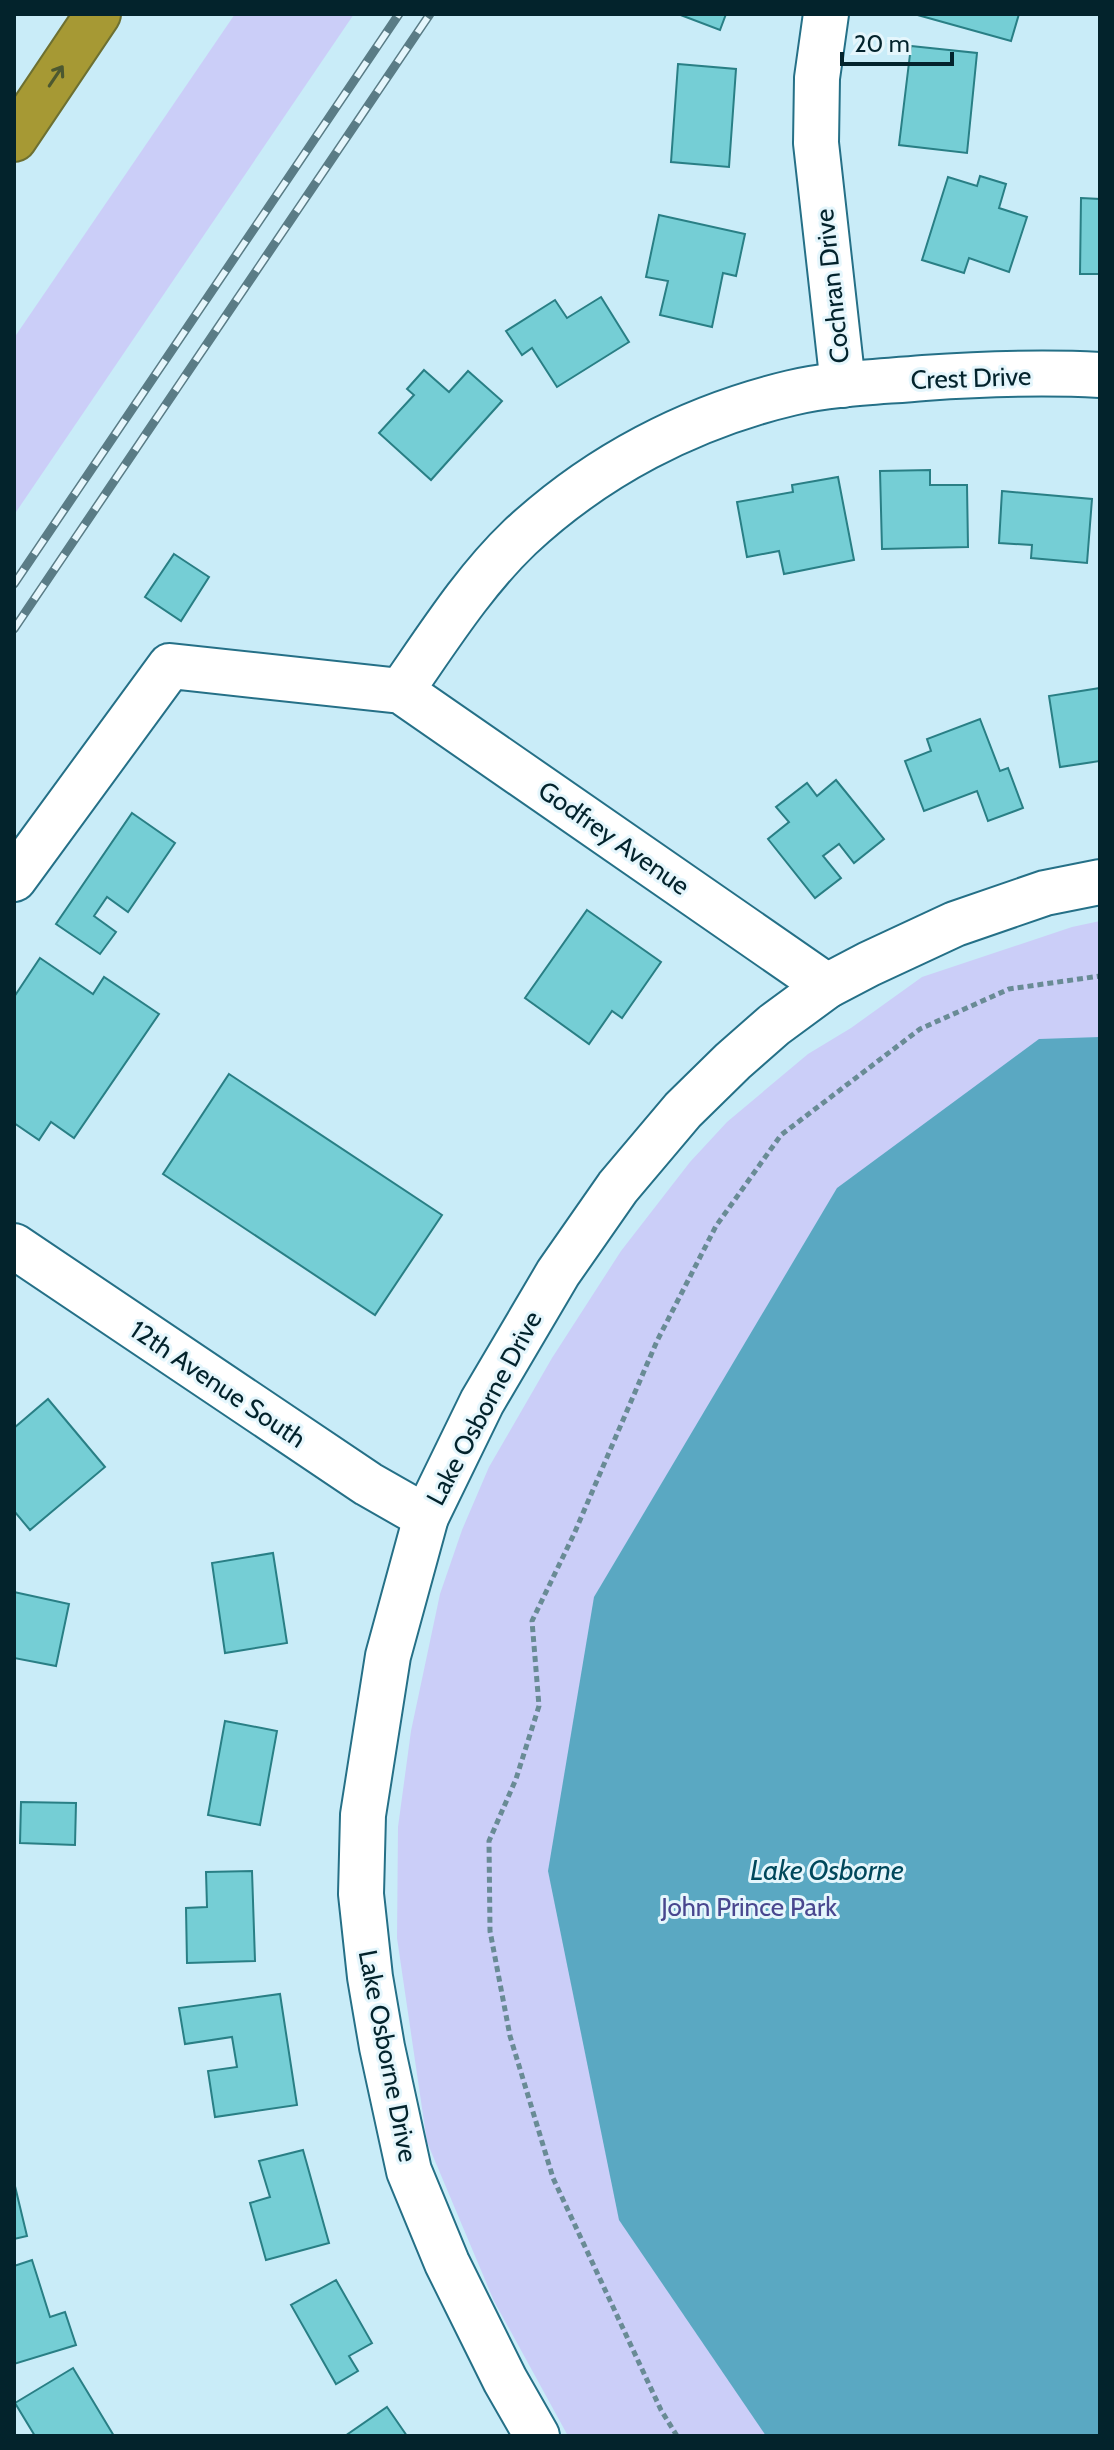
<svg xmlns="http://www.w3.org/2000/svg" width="1114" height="2450" font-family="Cabin,sans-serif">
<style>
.green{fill:#cbcef8}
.water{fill:#5aa8c2}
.building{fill:#75ced5;stroke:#297f85;stroke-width:2}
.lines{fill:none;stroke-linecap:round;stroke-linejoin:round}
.minor-casing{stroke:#257087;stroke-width:48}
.highway-casing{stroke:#6d7031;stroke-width:48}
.path{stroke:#698b95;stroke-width:5;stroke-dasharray:6 4;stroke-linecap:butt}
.minor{stroke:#fff;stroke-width:44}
.highway{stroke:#a69934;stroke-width:44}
.rail-casing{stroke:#5a7c86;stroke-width:9}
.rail{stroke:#e5f6fc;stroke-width:6;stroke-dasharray:18;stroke-linecap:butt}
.oneway{stroke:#4c5830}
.labels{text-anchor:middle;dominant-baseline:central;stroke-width:6;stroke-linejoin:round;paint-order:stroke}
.street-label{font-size:26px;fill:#03232c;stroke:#e5f6fc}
.park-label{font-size:26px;fill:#49478f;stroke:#e5f6fc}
.water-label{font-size:28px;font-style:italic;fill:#00485b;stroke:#e5f6fc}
</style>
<rect width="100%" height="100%" fill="#c9ecf8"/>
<g class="green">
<path d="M235,14h119l-340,501v-177z"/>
<path d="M1100,921v1515h-532l-74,-135 -67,-159 -30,-204 1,-111 13,-96 29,-137 22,-64 27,-63 63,-109 69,-107 69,-89 37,-40 81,-68 43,-26 71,-51 150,-50z"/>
</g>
<path class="water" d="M1100,1037v1399h-334l-147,-216 -71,-349 46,-274 243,-409 202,-149z"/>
<g class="building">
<path d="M678,14h48l-6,16z"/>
<path d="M914,14h105l-8,27z"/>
<path d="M911,46l66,7 -10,100 -68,-8z"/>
<path d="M678,64l58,5 -7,98 -58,-5z"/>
<path d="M980,176l26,8 -7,24 28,9 -18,55 -40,-14 -5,15 -42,-13 26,-83 29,9z"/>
<path d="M1081,198l19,1v75h-20z"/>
<path d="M659,215l86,19 -9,42 -13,-3 -11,54 -52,-12 8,-34 -22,-4z"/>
<path d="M601,297l28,45 -72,45 -25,-39 -10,7 -16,-24 49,-31 12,18z"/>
<path d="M424,370l25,22 19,-21 34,30 -71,79 -52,-47 35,-38 -7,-6z"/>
<path d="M930,470v15h37l1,62 -86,2 -2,-78z"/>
<path d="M838,477l16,83 -70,14 -5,-23 -32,6 -10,-55 56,-10 -1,-7z"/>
<path d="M1002,491l90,8 -5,64 -56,-5 1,-13 -33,-2z"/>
<path d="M174,554l35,23 -28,44 -36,-24z"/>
<path d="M1100,688v73l-40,6 -11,-71z"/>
<path d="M980,719l20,52 8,-3 15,40 -35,13 -11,-30 -53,20 -19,-50 26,-10 -4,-12z"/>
<path d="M836,780l48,59 -30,24 -15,-19 -16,12 18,22 -26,20 -47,-59 21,-17 -13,-15 31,-24 10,13z"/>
<path d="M132,813l43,30 -47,69 -21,-15 -13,19 22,16 -16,22 -44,-30z"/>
<path d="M587,910l74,52 -39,56 -10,-7 -23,33 -64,-46z"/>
<path d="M40,958l53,36 11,-17 55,37 -85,124 -23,-16 -12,18 -25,-17v-126z"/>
<path d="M229,1074l213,141 -67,100 -212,-141z"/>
<path d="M48,1399l57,68 -75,63 -16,-19v-83z"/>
<path d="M273,1553l14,90 -62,10 -13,-90z"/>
<path d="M14,1592l55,12 -13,62 -42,-8z"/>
<path d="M225,1721l52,10 -17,94 -52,-10z"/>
<path d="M21,1802l55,1 -1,42 -55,-2z"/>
<path d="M252,1871l3,90 -68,2 -1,-55 21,-1 -1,-35z"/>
<path d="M280,1994l17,111 -82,12 -7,-46 29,-4 -5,-30 -47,7 -6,-36z"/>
<path d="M303,2150l26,93 -63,17 -16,-57 20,-6 -11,-36z"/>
<path d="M14,2182l13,54 -13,3z"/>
<path d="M32,2260l18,57 15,-5 11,33 -62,19v-98z"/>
<path d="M336,2280l36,63 -23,13 9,15 -22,13 -45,-79z"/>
<path d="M73,2368l41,68h-79l-20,-33z"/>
<path d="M387,2407l20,29h-62z"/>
</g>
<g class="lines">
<defs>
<g id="minor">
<path d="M826,14l-9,64 -1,65 27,242"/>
<path d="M401,691c37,-53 72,-109 119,-154 76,-71 170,-120 271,-144 43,-10 89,-11 133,-15 58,-4 118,-6 176,-3"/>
<path d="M14,879l156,-213 231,25 426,295"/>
<path d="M14,1246l354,238 58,33"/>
<path d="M537,2436l-32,-56 -58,-117 -38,-92 -27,-124 -12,-70 -9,-83 2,-79 25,-159 38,-139 56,-115 76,-129 60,-86 65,-77 50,-49 41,-36 53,-39 42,-22 86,-40 90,-31 55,-11"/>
</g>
<path id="highway" d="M14,139l84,-125"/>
</defs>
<use href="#minor" class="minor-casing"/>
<use href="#highway" class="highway-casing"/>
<path class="path" d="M677,2436l-16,-26 -108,-232 -43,-142 -20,-105 -1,-90 27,-62 23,-73 -7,-85 42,-87 83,-193 59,-115 65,-91 139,-106 89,-40 91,-13"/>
<use href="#minor" class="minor"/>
<use href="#highway" class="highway"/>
<defs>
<g id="rail">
<path d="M14,584l385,-570"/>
<path d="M14,629l416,-615"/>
</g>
</defs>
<use href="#rail" class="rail-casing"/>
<use href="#rail" class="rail"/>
</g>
<defs><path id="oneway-shaft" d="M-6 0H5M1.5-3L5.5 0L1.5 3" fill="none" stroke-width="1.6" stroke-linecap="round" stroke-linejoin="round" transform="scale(2)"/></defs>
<use class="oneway" href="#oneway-shaft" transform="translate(56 76) rotate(-56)"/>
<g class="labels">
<g class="street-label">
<text transform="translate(832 286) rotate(-96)">Cochran Drive</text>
<text transform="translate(971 378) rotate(-2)">Crest Drive</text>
<text transform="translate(614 838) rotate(35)">Godfrey Avenue</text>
<text transform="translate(218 1384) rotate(34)">12th Avenue South</text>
<text transform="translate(484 1408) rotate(-62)">Lake Osborne Drive</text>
<text transform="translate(388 2056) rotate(79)">Lake Osborne Drive</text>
</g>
<g class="park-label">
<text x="749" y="1907">John Prince Park</text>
</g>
<g class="water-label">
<text x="827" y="1870">Lake Osborne</text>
</g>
</g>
<rect width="1114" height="2450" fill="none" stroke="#03232c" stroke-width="32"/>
<path d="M842 52v12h110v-12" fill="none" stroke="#03232c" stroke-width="4"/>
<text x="854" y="52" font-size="24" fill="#03232c" stroke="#e5f6fc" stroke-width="6" paint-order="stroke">20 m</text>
</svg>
